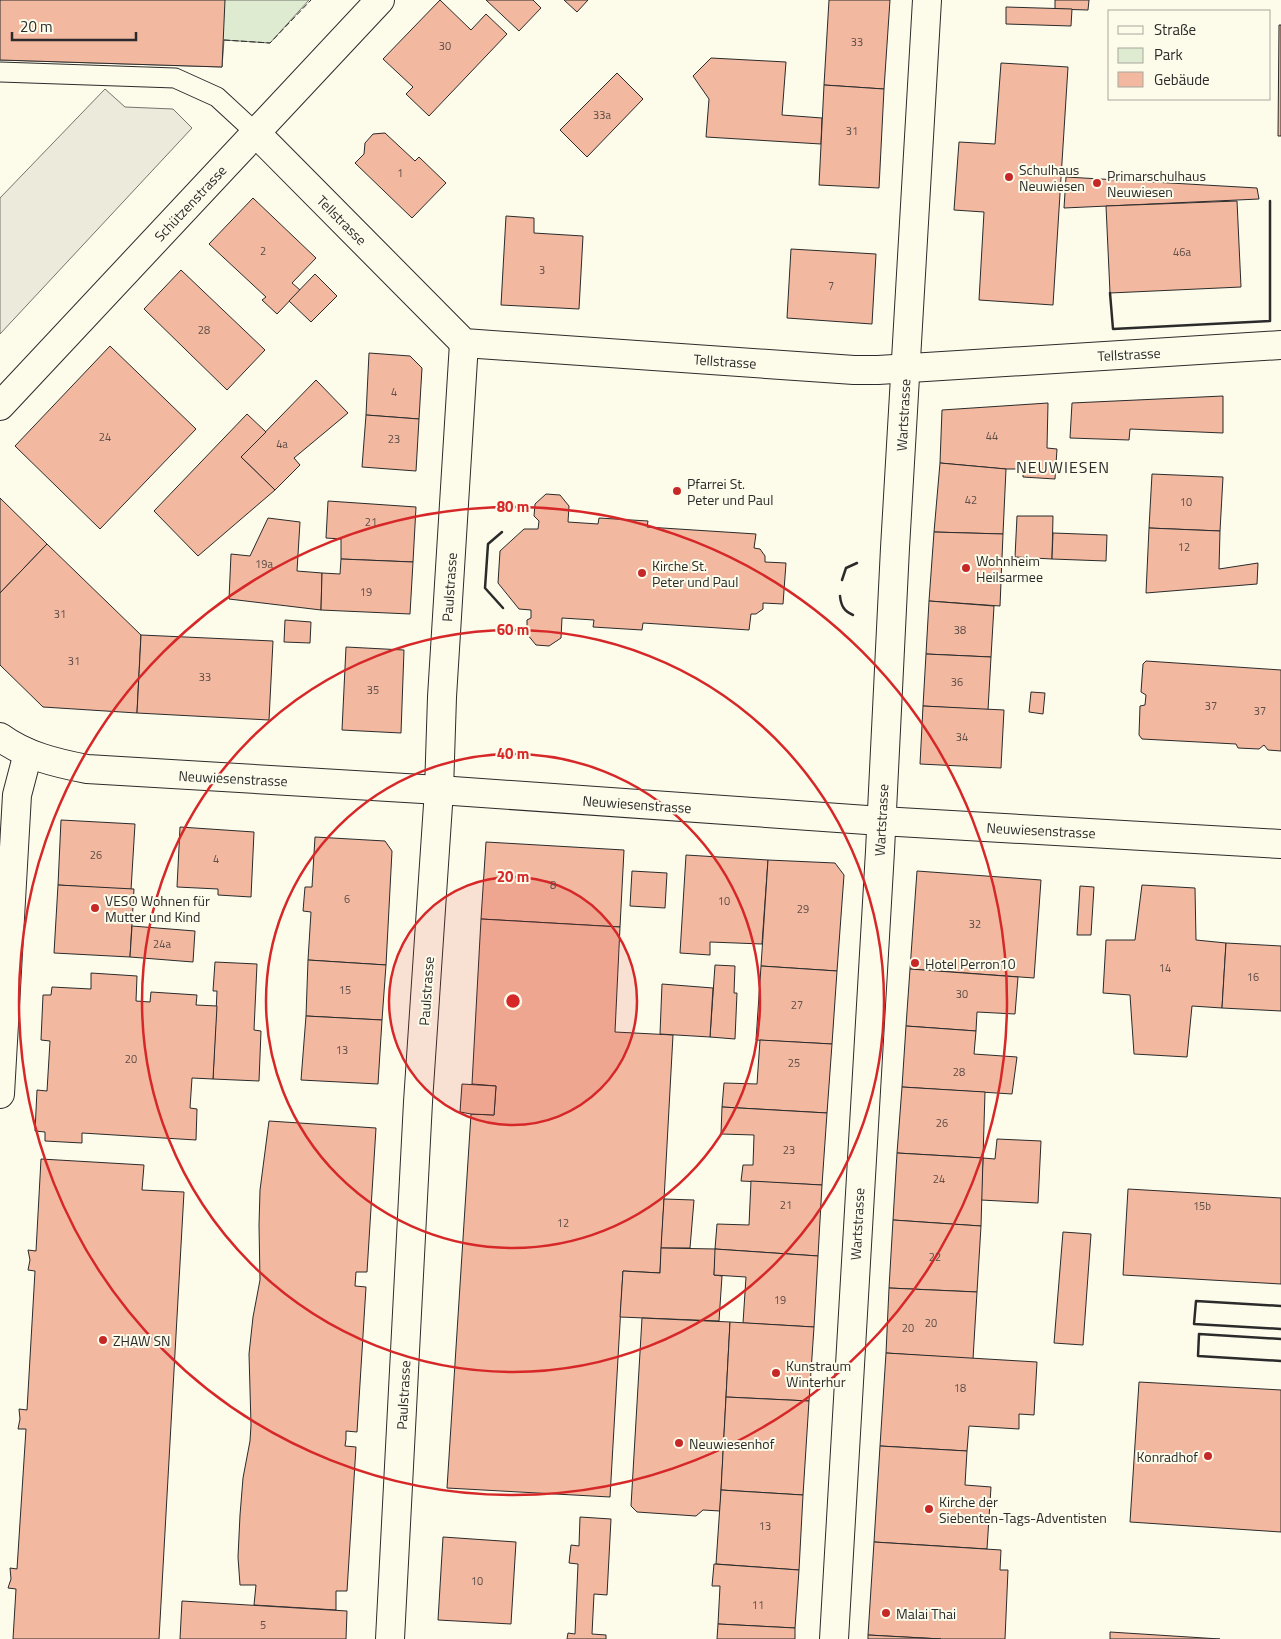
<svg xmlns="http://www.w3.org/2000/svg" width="1281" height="1639" font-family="'Titillium Web',sans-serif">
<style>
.green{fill:#deebd1;stroke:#74746e}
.parking{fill:#eceadb;stroke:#74746e}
.building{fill:#f2b8a0;stroke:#2b2b2b}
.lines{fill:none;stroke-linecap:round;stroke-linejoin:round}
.service-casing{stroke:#2b2b2b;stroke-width:21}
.minor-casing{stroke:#2b2b2b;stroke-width:30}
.tertiary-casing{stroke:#2b2b2b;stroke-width:30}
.secondary-casing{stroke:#2b2b2b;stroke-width:30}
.service{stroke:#fdfbea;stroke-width:19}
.minor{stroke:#fdfbea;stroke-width:28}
.tertiary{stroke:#fdfbea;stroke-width:28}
.secondary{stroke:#fdfbea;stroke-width:28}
.fence{stroke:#2b2b2b;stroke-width:1;stroke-dasharray:6 2.5;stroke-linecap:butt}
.wall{stroke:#2b2b2b;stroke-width:2.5}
.ring{fill:none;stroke:#d62828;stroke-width:2.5}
.poi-dot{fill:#c62828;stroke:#fdfbea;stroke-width:2}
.labels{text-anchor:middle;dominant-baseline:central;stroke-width:4;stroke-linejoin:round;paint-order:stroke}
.number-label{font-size:11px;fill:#5d4e48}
.poi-label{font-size:14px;fill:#2b2b2b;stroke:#fdfbea;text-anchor:start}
.street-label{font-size:14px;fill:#2b2b2b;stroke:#fdfbea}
.quarter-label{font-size:16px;letter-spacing:1px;fill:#2b2b2b;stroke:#fdfbea}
.centre{fill:#d62828;stroke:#fdfbea;stroke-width:2.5}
.ring-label{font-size:15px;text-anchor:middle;font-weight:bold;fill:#d62828;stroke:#fdfbea;stroke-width:4;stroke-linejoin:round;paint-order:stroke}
</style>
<rect width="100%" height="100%" fill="#fdfbea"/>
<path class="green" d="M0,0h309l-39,43 -46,-3 -2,27 -222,-7z"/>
<path class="parking" d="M105,89l20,18 48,2 19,19 -192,206v-136z"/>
<g class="building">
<path d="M0,0h225l-3,67 -222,-7z"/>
<path d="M440,0l31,30 15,-16 21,20 -78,82 -23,-22 7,-7 -30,-28z"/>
<path d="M486,0h47l8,8 -22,23z"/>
<path d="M564,0h24l-11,12z"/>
<path d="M829,0h61l-6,89 -60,-4z"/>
<path d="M1055,0h34l-1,10 -33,-1z"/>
<path d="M1006,7l66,2 -1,17 -65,-2z"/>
<path d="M1279,25h2v111h-3z"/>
<path d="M711,58l75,4 -4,53 40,3 -1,26 -115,-7 3,-38 -16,-23z"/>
<path d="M1001,63l67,4 -15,238 -74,-5 5,-88 -30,-2 5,-68 36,2z"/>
<path d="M617,73l26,26 -56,58 -27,-27z"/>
<path d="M824,85l60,4 -5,99 -60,-3z"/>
<path d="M385,133l30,28 4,-4 27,26 -34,35 -57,-55 9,-9 1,-11 8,-9z"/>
<path d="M1066,177l191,11 2,11 -195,9z"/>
<path d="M253,198l63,60 -24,25 8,7 -23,24 -15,-14 4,-3 -57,-53z"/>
<path d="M1237,201l4,86 -131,6 -4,-87z"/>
<path d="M506,216l28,2v15l49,3 -4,73 -78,-4z"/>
<path d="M791,249l85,5 -4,70 -85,-6z"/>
<path d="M181,270l84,80 -38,40 -83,-81z"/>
<path d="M315,274l22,22 -26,26 -22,-21z"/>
<path d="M110,346l86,83 -96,100 -85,-83z"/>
<path d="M369,353l41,3 12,12 -3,51 -53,-4z"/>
<path d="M316,380l32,33 -54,45 6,7 -25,25 -34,-33z"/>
<path d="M1223,396v37l-93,-4 -1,11 -59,-2 2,-35z"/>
<path d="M1048,403l-1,45 10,1 -2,30 -32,-2v-8h-17l-66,-6 2,-53z"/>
<path d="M247,414l19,18 -25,25 34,33 -77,66 -44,-45z"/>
<path d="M366,415l53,4 -3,52 -54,-4z"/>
<path d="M940,463l66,6 -3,65 -69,-2z"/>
<path d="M1152,474l71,3 -3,54 -71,-3z"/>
<path d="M546,494l14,1 9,11 -1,16 30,2 1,-6 49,3 -1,6 109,7 -2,14 6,1 5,7v6l21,1 -3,41 -20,-1v6l-7,5h-5l-2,16 -106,-7 -1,7 -49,-3 1,-7 -32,-2 -1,20 -12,8 -13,-1 -9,-11v-14l4,-2v-8l-12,-1 -21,-26 2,-32 24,-22h14l1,-8 -5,-5 1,-12z"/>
<path d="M0,498l47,46 -47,49z"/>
<path d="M328,501l88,6 -3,55 -72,-3v-20l-15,-1z"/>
<path d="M1017,516h36l-1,43 -37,-2z"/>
<path d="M268,518l32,4 -3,49 25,2 -1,37 -92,-11 2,-45 19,2z"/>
<path d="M1149,528l71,3 -1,38 39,-6 -1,21 -111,9z"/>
<path d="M934,532l69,2 -3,72 -71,-5z"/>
<path d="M1053,533l54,2 -1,26 -54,-2z"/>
<path d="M47,544l94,91 -4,78 -94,-6 -43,-42v-72z"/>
<path d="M341,559l72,3 -3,52 -89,-4 1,-37 18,1z"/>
<path d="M929,601l65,5 -3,51 -65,-3z"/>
<path d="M285,620l26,2 -1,21 -26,-1z"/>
<path d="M141,635l132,6 -4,79 -132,-7z"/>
<path d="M346,647l58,3 -3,83 -59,-3z"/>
<path d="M926,654l65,3 -3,53 -65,-4z"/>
<path d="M1146,661l135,9v81l-13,-1 -4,-5 -5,4 -21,-1 -2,-4 -94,-5 -3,-4 1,-29 5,-1 1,-10 -5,-3 2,-28z"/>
<path d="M1031,692l14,1 -2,21 -14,-2z"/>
<path d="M923,706l81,4 -3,58 -81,-4z"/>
<path d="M61,820l74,4 -4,66 -73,-5z"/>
<path d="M180,827l74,5 -3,65 -33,-2v-6l-41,-2z"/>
<path d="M315,837l70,4 7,10 -6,114 -78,-5 3,-48 -8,-1 2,-24h7z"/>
<path d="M486,842l138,8 -4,77 -139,-8z"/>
<path d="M686,855l82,5 -6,84 -52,-2v13l-30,-2z"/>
<path d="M768,860l67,3 9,12 -7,96 -76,-5z"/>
<path d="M632,871l35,2 -2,35 -35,-2z"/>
<path d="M917,871l124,9 -7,98 -124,-9z"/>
<path d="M58,885l76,4 -4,68 -76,-4z"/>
<path d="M1142,885l53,3 1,52 30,3 -4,65 -30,-2 -5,51 -53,-3 -4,-59 -27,-2 3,-53h29z"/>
<path d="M1080,886l14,1 -3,48h-14z"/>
<path d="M481,919l139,8 -5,105 58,3 -13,238 -37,-2 -13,226 -163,-9 24,-374 23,1 2,-29 -24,-2z"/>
<path d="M132,926l63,5 -2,31 -63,-5z"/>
<path d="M1226,943l55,3v65l-59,-3z"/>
<path d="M308,960l78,5 -4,55 -76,-4z"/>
<path d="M215,962l42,2 -3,66 7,1 -2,50 -46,-2 4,-88h-4z"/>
<path d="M715,965l20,1 -1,27h3l-2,46 -25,-2z"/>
<path d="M761,966l76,5 -5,73 -76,-4z"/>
<path d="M910,969l108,8 -3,37 -38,-2 -1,19 -70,-5z"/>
<path d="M91,973l46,3 -1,25 14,1 1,-10 46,3 -1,10 21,1 -4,73 -21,-1 -2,30 7,1 -1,31 -114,-7v10l-37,-2v-9l-10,-1 2,-41 10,1 3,-50 -9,-1 2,-45h8l1,-8 39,2z"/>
<path d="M662,984l51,4 -3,49 -50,-3z"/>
<path d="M306,1016l76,4 -4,64 -77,-4z"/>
<path d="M906,1026l70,5 -2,23 43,3 -5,37 -110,-7z"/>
<path d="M760,1040l72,4 -5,69 -105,-6 2,-24 33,1z"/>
<path d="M462,1084l34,2 -2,29 -23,-1 -11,-2z"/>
<path d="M902,1087l83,5 -2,66 -86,-5z"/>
<path d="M722,1107l105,6 -5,72 -81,-4 2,-16h10l1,-30 -33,-1z"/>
<path d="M269,1121l107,7 -9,144h-11l-1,14 11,1 -9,145 -11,-1v8l-1,7 11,1 -9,144h-11v19l-82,-5 2,-20h-16l-2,-28 2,-42 3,-37 7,-37 1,-16 -2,-71 4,-37 7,-37 -1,-55 1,-35z"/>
<path d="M997,1139l44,2 -3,62 -57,-3 2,-42 12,1z"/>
<path d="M897,1153l86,5 -2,68 -88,-6z"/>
<path d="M41,1159l103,6 -2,25 42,2 -25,447h-146l3,-50 -8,-1 3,-9 -1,-11 7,1 9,-140h-8l2,-10 -1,-10 8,1 8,-139 -7,-1 2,-10 -2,-10 8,1z"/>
<path d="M751,1181l71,4 -4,71 -103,-7 2,-25 32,1z"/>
<path d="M1128,1189l153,9v86l-158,-9z"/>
<path d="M664,1199l30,1 -4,48h-29z"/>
<path d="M893,1220l88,6 -4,66 -88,-4z"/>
<path d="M1063,1232l28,2 -8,111 -29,-2z"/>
<path d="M661,1248l55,1 -2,26 8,1 -3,45 -99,-4 3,-46 37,2z"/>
<path d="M715,1249l103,7 -4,71 -71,-4 3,-46 -32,-2z"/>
<path d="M889,1288l88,4 -4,67 -87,-6z"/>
<path d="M642,1318l88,4 -10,189 -17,-1 -7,6 -59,-4 -6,-6z"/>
<path d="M730,1322l84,5 -5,74 -83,-4z"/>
<path d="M886,1353l151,9 -3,53 -15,-1v15l-50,-3 -2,25 -87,-5z"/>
<path d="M1139,1382l142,8v142l-151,-10z"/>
<path d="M726,1397l83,4 -6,94 -82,-5z"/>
<path d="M880,1446l87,5 -2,34 26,2 -4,62 -113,-7z"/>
<path d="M721,1490l82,5 -4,75 -83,-6z"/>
<path d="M580,1517l31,2 -4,76 -13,-1 -2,40 14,1v4h-39l1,-6 7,1 3,-70 -9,-1 2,-18 8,1z"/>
<path d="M443,1537l73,5 -5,82 -73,-4z"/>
<path d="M874,1542l127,8 -1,20h8l-3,69h-64l-73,-4z"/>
<path d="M714,1564l85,6 -4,58 -77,-4 2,-38h-8z"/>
<path d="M182,1601l165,10 -1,28h-166z"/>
<path d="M718,1624l77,4v11h-78z"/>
<path d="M1110,1632l110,7h-110z"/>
<path d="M868,1635l73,4h-73z"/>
</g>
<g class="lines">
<defs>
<path id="service" d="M0,72l175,6 42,19 39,36"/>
<g id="minor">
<path d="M256,133l208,210 390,27h24l403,-25"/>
<path d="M0,1094l17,-299 11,-42"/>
<path d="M390,1639l28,-537 21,-312 3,-93 22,-354"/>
<path d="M834,1639l46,-788 15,-303 32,-548"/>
</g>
<path id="tertiary" d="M0,406l380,-406"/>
<path id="secondary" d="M0,737c26,19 56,26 87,32l352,21 442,31 400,23"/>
</defs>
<use href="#service" class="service-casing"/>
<use href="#minor" class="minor-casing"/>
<use href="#tertiary" class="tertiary-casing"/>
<use href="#secondary" class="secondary-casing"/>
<use href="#service" class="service"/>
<use href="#minor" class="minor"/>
<use href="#tertiary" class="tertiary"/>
<use href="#secondary" class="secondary"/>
<path class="fence" d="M224,40l46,3 41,-43"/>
<g class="wall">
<path d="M1110,293l3,36 157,-8v-120"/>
<path d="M502,532l-14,12 -3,44 18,20"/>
<path d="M842,580l4,-12 11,-5"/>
<path d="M840,596c1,10 4,15 13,19"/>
<path d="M1281,1306l-85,-5 -2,23 87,5"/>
<path d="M1281,1339l-82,-5 -1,22 83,5"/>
</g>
</g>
<circle cx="513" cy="1001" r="124" fill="#d62828" fill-opacity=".12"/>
<g class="ring">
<circle cx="513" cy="1001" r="124"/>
<circle cx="513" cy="1001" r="247"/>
<circle cx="513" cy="1001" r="371"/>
<circle cx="513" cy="1001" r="494"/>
</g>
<g class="poi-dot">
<circle cx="1009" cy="177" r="5"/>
<circle cx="1097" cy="183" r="5"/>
<circle cx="677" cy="491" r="5"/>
<circle cx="966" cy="568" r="5"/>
<circle cx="642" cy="573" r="5"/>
<circle cx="95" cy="908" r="5"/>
<circle cx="915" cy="963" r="5"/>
<circle cx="103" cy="1340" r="5"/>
<circle cx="776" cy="1373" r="5"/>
<circle cx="679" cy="1443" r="5"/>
<circle cx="1208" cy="1456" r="5"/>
<circle cx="929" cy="1509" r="5"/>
<circle cx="886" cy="1613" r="5"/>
</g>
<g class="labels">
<g class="number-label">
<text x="857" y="42">33</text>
<text x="445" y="46">30</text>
<text x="602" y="115">33a</text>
<text x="852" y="131">31</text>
<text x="400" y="173">1</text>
<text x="263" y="251">2</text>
<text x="1182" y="252">46a</text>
<text x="542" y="270">3</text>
<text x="831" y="286">7</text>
<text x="204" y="330">28</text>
<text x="394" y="392">4</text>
<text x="992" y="436">44</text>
<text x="105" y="437">24</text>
<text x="394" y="439">23</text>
<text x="282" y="444">4a</text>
<text x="971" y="500">42</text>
<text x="1186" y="502">10</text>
<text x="371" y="522">21</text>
<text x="1184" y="547">12</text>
<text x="264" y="564">19a</text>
<text x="366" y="592">19</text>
<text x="60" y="614">31</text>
<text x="960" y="630">38</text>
<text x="74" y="661">31</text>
<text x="205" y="677">33</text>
<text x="957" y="682">36</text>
<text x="373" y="690">35</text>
<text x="1211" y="706">37</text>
<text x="1260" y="711">37</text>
<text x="962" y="737">34</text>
<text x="96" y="855">26</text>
<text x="216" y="859">4</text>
<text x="553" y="885">8</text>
<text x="347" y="899">6</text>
<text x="724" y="901">10</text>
<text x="803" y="909">29</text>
<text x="975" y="924">32</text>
<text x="162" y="944">24a</text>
<text x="1165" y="968">14</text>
<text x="1253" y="977">16</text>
<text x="345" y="990">15</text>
<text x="962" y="994">30</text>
<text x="797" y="1005">27</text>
<text x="342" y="1050">13</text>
<text x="131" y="1059">20</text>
<text x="794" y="1063">25</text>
<text x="959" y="1072">28</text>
<text x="942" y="1123">26</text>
<text x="789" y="1150">23</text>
<text x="939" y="1179">24</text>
<text x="786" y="1205">21</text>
<text x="1202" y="1206">15b</text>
<text x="563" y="1223">12</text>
<text x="935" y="1257">22</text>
<text x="780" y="1300">19</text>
<text x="931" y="1323">20</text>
<text x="908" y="1328">20</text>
<text x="960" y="1388">18</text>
<text x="765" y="1526">13</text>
<text x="477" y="1581">10</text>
<text x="758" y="1605">11</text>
<text x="263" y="1625">5</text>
</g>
<g class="poi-label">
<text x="1019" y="169">Schulhaus<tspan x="1019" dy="16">Neuwiesen</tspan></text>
<text x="1107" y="175">Primarschulhaus<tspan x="1107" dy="16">Neuwiesen</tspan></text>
<text x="687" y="483">Pfarrei St.<tspan x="687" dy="16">Peter und Paul</tspan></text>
<text x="976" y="560">Wohnheim<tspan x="976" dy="16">Heilsarmee</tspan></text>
<text x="652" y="565">Kirche St.<tspan x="652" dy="16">Peter und Paul</tspan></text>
<text x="105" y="900">VESO Wohnen für<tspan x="105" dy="16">Mutter und Kind</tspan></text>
<text x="925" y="963">Hotel Perron10</text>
<text x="113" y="1340">ZHAW SN</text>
<text x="786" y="1365">Kunstraum<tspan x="786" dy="16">Winterhur</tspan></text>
<text x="689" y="1443">Neuwiesenhof</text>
<text x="1198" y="1456" text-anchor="end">Konradhof</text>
<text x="939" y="1501">Kirche der<tspan x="939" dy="16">Siebenten-Tags-Adventisten</tspan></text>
<text x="896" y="1613">Malai Thai</text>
</g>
<g class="street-label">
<text transform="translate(190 203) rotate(-47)">Schützenstrasse</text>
<text transform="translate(342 220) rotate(45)">Tellstrasse</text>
<text transform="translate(1129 354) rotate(-3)">Tellstrasse</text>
<text transform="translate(725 361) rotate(4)">Tellstrasse</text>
<text transform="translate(903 415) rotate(-87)">Wartstrasse</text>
<text transform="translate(449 587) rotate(-86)">Paulstrasse</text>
<text transform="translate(233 778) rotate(3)">Neuwiesenstrasse</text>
<text transform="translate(637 804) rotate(4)">Neuwiesenstrasse</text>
<text transform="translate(881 820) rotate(-87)">Wartstrasse</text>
<text transform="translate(1041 830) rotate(3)">Neuwiesenstrasse</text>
<text transform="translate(426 991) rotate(-86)">Paulstrasse</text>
<text transform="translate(857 1224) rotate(-87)">Wartstrasse</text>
<text transform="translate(403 1395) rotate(-87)">Paulstrasse</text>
</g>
<g class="quarter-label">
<text x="1063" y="467">NEUWIESEN</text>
</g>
</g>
<circle cx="513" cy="1001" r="8" class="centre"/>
<g class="ring-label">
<text x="513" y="512">80 m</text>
<text x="513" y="635">60 m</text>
<text x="513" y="759">40 m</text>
<text x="513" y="882">20 m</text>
</g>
<rect x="1108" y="10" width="162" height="90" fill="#fdfbea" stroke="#a9a89e"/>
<rect x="1118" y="26" width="25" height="8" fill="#fdfbea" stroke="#a9a89e"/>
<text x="1154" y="35" font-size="15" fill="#2b2b2b">Straße</text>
<rect x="1118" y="48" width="25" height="15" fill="#deebd1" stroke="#a9a89e"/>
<text x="1154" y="60" font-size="15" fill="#2b2b2b">Park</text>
<rect x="1118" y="72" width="25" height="15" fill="#f2b8a0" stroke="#a9a89e"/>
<text x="1154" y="85" font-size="15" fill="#2b2b2b">Gebäude</text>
<path d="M12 32v8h124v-8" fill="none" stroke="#2b2b2b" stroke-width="2.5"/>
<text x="20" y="32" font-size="15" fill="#2b2b2b" stroke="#fdfbea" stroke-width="4" paint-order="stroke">20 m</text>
</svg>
